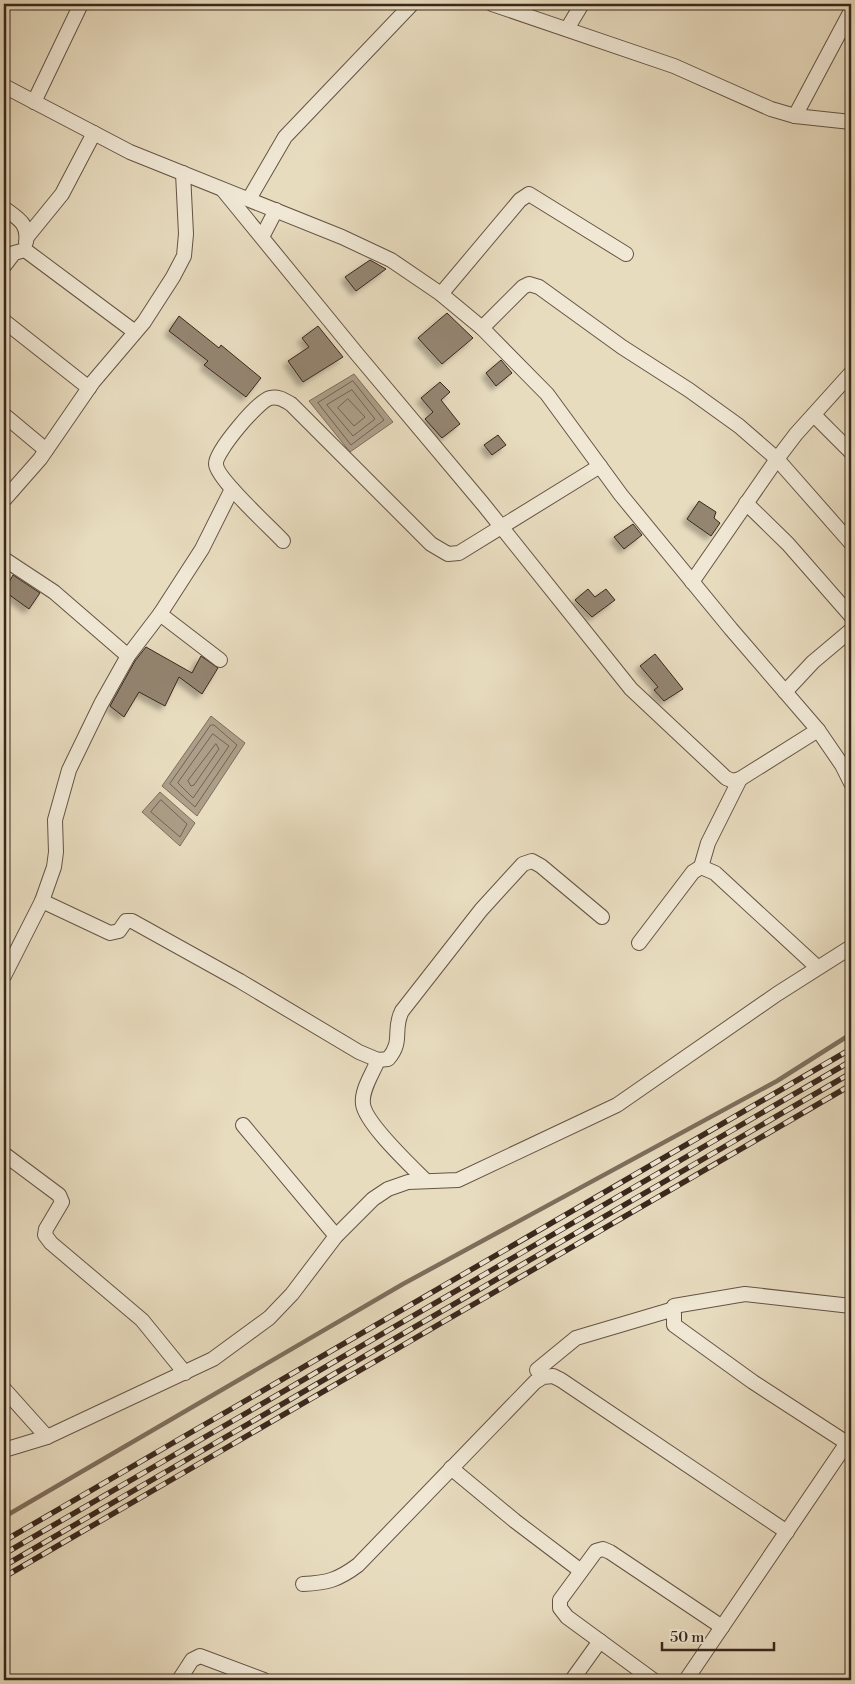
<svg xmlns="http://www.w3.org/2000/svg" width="855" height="1684" font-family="'Libre Bodoni',serif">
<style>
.water{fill:#ac9e88;stroke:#7e6e5d}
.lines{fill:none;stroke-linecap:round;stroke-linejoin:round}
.shore{stroke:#726252;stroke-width:1}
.stream{stroke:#7e6e5d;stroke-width:4.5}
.building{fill:#948571;stroke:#39271d;filter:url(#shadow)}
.street-casing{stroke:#655446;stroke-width:16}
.street{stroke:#f0e8d5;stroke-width:14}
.rail-casing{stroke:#39271d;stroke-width:5.5}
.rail{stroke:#f0e8d5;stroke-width:4;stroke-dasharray:11;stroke-linecap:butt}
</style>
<defs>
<filter id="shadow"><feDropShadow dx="-4.5" dy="4.5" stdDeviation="2.5" flood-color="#0004"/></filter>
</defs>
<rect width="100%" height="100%" fill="#e8dcbf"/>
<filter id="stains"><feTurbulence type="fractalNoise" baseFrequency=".004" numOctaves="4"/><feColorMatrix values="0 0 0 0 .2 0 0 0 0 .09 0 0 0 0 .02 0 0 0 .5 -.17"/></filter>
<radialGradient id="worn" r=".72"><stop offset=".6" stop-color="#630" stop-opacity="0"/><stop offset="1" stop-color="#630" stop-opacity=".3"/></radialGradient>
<g class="water">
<path d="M354,374l39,48 -43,30 -41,-51z"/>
<path d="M211,716l34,27 -48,73 -35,-30z"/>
<path d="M160,792l35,31 -15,23 -38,-34z"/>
</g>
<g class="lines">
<g class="shore">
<path d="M353,381l31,39 -33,25 -33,-42z"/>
<path d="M352,390l23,29 -22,17 -26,-31z"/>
<path d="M348,399l17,18 -11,9 -16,-18z"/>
<path d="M211,725h3l23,20 -42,62 -25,-23z"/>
<path d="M213,734l16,12 -36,52 -15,-15z"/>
<path d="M216,744l3,5 -25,36 -3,1 -3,-5z"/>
<path d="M161,800l26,24 -7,13 -29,-25z"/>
</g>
<path class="stream" d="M4,1517l399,-233 374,-203 74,-47"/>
</g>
<g class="building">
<path d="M370,260l16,9 -30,22 -11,-14z"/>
<path d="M447,313l26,25 -31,26 -24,-26z"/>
<path d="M179,316l40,32 2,-3 40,33 -15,19 -42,-32 4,-4 -39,-30z"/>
<path d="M318,326l25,31 -40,25 -15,-21 21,-14 -7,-9z"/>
<path d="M501,360l11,13 -16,13 -10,-13z"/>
<path d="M440,382l10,10 -9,8 19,24 -18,14 -17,-19 8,-7 -12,-14z"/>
<path d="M498,435l8,10 -14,10 -8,-10z"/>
<path d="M699,501l17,11 -2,6 6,5 -9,13 -24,-17z"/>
<path d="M633,524l9,11 -18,14 -10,-12z"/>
<path d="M13,575l27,18 -11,16 -25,-18z"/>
<path d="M588,589l7,8 11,-8 9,11 -23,17 -17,-17z"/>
<path d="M146,647l46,26 9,-17 17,12 -16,26 -23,-17 -14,29 -26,-14 -15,25 -14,-11 25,-45z"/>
<path d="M655,654l28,35 -19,12 -10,-11 4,-3 -18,-21z"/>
</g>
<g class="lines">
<defs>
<g id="street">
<path d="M492,4l182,62 97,43 24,7 56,6"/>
<path d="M567,29l15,-25"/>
<path d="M4,86l126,66 212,85 49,23 50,34 41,34 65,66 74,101 110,134 87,101 24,35 9,18"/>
<path d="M34,102l47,-98"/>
<path d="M795,116l56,-105"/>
<path d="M223,190l134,164 126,150 148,185 95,89 7,3 7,-2 78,-49"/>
<path d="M249,199l36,-62 127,-133"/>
<path d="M4,208c13,10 25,15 22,34"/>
<path d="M27,237l35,-43 32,-61"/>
<path d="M262,237l14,-27"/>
<path d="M4,266l10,-13 11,-3 110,82"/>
<path d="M441,294l79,-94 9,-6 97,60"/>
<path d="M4,321l85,67"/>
<path d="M482,328l41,-41 6,-3 10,3 83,60 67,43 50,36 38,33 74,84"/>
<path d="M4,415l42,35"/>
<path d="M814,415l37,37"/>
<path d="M4,500l36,-41 53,-77 51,-60 29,-45 11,-21 2,-22 -3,-61"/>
<path d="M746,503l42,41 63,72"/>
<path d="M283,541c-11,-12 -67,-63 -67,-77 -1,-12 42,-63 54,-66 8,-2 14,2 21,6l140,140 17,10 11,-1 141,-87"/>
<path d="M4,559l50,33 74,64"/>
<path d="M692,582l85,-123 19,-25 55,-61"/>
<path d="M160,614l60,46"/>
<path d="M785,692l28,-30 38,-32"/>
<path d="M701,867l7,-24 32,-64"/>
<path d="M42,901l68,32 9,-2 7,-10h6l108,60 119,71 19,8 10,-1c16,-18 4,-29 14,-48l79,-101 42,-46 9,-3 9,5 61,51"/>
<path d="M639,943l54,-71 8,-5 14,6 102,94"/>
<path d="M4,976l38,-75 12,-34 2,-15 -1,-32 14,-50 32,-66 27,-48 32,-42 42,-65 30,-60"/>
<path d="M378,1060c-5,13 -17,30 -15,44 2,19 48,62 63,77"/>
<path d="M243,1125l93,111"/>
<path d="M4,1154l55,41 3,7 -16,27 -1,6 6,8 91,77 43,53"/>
<path d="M537,1370l39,-32 98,-29"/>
<path d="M4,1389l43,48"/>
<path d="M847,1443l-94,-61 -79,-57v-19l71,-12 106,12"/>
<path d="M4,1450l43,-13 166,-78 56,-41 23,-24 44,-58 37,-37 15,-10 20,-7 50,-2 159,-75 160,-111 74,-47"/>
<path d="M451,1468l64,53 66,50"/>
<path d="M303,1584c24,-1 35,-4 55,-19l177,-183 8,-5 10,-1 8,4 226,152"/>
<path d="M179,1680l13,-20 8,-4 64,24"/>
<path d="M572,1680l28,-39"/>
<path d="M653,1680l-86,-63 -7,-9v-8l36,-49 7,-2 7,3 112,75"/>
<path d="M686,1680l165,-243"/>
</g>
</defs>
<use href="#street" class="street-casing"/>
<use href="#street" class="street"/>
<defs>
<g id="rail">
<path d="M4,1541l847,-492"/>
<path d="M4,1554l847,-493"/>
<path d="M4,1566l847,-493"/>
<path d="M4,1577l847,-492"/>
</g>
</defs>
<use href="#rail" class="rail-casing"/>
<use href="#rail" class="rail"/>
</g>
<rect width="855" height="1684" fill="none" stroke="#e8dcbf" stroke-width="20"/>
<rect x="5" y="5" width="845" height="1674" fill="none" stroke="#39271d" stroke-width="2.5"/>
<rect x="10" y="10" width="835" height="1664" fill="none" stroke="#39271d"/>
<path d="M662 1642v8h112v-8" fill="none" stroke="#39271d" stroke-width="2.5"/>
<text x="670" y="1642" font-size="15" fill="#39271d" stroke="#f0e8d5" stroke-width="4" paint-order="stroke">50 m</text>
<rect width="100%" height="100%" filter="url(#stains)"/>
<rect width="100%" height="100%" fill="url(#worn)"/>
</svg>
